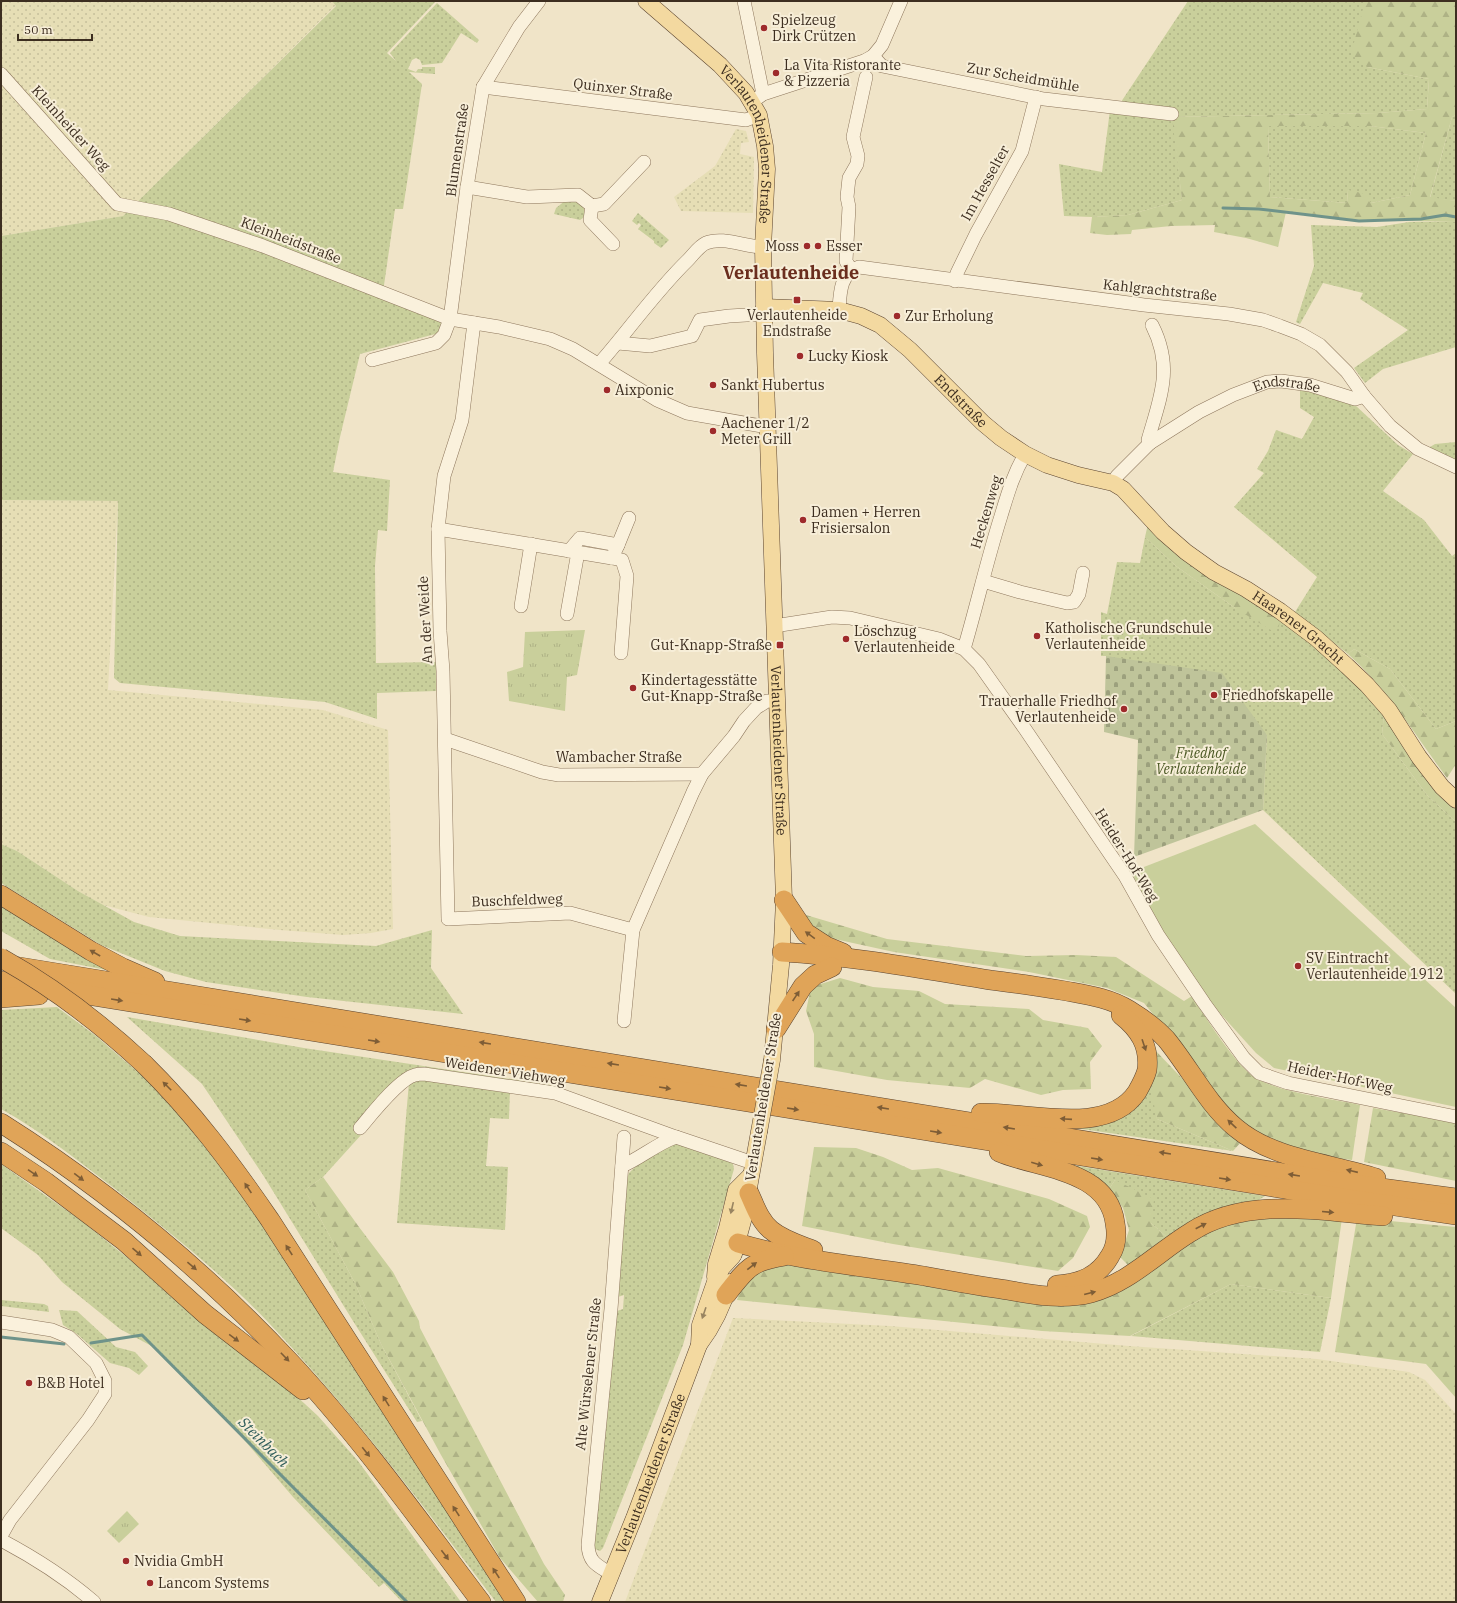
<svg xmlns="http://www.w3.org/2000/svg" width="1457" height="1603" font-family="'IBM Plex Serif',serif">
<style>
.farmland{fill:url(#farmland-dots)}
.grass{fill:url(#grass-dots)}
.forest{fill:url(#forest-firs);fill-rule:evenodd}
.cemetery{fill:url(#cemetery-stones)}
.park{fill:url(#park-tufts)}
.pitch{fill:#c9cf9b}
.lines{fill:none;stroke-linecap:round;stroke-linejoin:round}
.stream{stroke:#6f938a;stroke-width:3}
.minor-casing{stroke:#8d765c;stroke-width:14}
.major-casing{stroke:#5b4430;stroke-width:17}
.highway-casing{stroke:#5b4430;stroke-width:20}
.minor{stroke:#faf1dc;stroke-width:13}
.major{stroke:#f3d9a0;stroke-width:16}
.highway{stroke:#e0a458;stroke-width:19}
.major-bridge-casing{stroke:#5b4430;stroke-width:17;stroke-linecap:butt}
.highway-bridge-casing{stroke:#5b4430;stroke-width:20;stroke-linecap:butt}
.major-bridge{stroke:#f3d9a0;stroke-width:16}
.highway-bridge{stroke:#e0a458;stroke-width:19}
.oneway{fill:#7e5d36}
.oneway2{fill:#988460}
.poi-dot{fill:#9e2a2b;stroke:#f7eed8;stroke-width:1.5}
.labels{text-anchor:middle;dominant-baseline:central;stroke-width:4;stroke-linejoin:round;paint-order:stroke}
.poi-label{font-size:14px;fill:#3d2e20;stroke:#f7eed8;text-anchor:start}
.street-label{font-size:14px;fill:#3d2e20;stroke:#f7eed8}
.park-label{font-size:14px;font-style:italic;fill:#4d5a26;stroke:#f7eed8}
.water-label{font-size:15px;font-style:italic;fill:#2f5d5a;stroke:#f7eed8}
.district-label{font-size:18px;font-weight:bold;fill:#6b2e1e;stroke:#f7eed8}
</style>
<defs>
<pattern id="farmland-dots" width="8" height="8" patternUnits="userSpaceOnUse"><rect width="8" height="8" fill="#e6deb5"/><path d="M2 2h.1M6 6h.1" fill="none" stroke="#c6bf9b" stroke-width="1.8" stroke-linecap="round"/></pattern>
<pattern id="grass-dots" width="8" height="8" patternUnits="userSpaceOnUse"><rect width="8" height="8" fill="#c9cf9b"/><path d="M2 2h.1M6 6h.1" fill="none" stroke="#aeb285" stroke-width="1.8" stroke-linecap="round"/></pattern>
<pattern id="forest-firs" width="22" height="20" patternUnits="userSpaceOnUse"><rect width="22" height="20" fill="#c9cf9b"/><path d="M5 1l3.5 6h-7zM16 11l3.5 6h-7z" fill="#aeb285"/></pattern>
<pattern id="cemetery-stones" width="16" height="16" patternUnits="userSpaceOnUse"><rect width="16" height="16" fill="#bfc49a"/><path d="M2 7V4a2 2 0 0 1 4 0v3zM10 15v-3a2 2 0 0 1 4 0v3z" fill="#9ca07d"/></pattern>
<pattern id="park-tufts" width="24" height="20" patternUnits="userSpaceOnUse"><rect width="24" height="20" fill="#c9cf9b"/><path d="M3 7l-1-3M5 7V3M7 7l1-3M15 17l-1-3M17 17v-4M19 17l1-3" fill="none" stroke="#aeb285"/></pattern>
</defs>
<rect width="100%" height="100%" fill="#f0e4c8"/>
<g class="farmland">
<path d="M1,1h331l4,4 -213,211 -122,20z"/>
<path d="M736,129l10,2 3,11 -8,1 -1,11 14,3 -1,56 -72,-2 -7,-14 41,-31z"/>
<path d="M1,500l117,1 -10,189 215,20 65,20 5,199 -22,4 -28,2 -63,-5 -131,-13 -46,-12 -25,-14 -61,-40 -16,-7z"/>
<path d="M733,1318l157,8 239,20 188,13 92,13 16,8 31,34v188h-831z"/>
</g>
<g class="grass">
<path d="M332,1h104l-49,52 9,8 -6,-8 47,-50 42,37 -2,3 -16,-10 -19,30 -20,2 -2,-5 -4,-2 -4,2 -4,9 8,3 2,-3h4v-2h13v7l-26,-2 13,12 -19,125h-8l-13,90 59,23 -2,11 -79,21 -20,83 -7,35 57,8 -3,51 -9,-1 -3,36 1,97 60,-1v29l-59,2v26l-52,-17 -205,-19 -6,-5 4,-177 -117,-1v-264l122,-20 213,-210z"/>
<path d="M1188,1h177l2,66 62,12 -2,30 -49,4 -205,4 9,83 -54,15 -36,2 -28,-1 -5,-52 43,8 8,-62 9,-5z"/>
<path d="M1456,115v86l-26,-3 22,-81z"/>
<path d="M1268,126h102l56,7 -16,62 -39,8 -23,-13 -1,13 -77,-6z"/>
<path d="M566,200c10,1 23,5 17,18l-3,2 -26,-6 2,-6z"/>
<path d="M638,213l31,27 -8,8 -7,-5v-2l-16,-12 3,-4 -2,-2 -2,2 -5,-4z"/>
<path d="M1409,222h47v125l-73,22 -18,14 -11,-15 54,-38 -48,-31 3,-6 -40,-10 -23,41 -4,-2 18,-56 -3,-41 66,2z"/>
<path d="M1300,386l55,19 43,40 15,9 -30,37 41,29 28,36 4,-3v168l-20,8 -46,-60 -36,-20 -6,5 -53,-42 22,-35 -83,-70 30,-34 -7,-4 11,-18 8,-21 26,9 12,-22 -14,-9z"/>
<path d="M1456,442v18l-27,-10 1,-3 5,-3z"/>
<path d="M1145,537l31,29 59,42 45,11 63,50 41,45 -2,20 45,61 29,27v172l-193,-184 4,-75 -161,-79h-5v-44l6,2 10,-52 23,1z"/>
<path d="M1,844l16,7 61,40 56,31 46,14 196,10 56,-16 -1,38 32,46 -156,-17 -101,-15 -41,-11 -64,-26 -100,-62z"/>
<path d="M1,902l116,70 -67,-13 -49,-28z"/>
<path d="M57,1007l39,29 73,63 72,90 265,413h-10c-73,-96 -145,-193 -228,-280 -47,-49 -101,-92 -154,-134 -37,-28 -73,-57 -113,-79v-99z"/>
<path d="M127,1017l177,31 260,39 -9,8 -45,-6 -1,30 -19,-1 -4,48 22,1 -3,63 -108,-7 12,-141 -86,95 -18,13 50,93 26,61 41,77 -5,1 -64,-101 -90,-146 -61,-91z"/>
<path d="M1152,1071l5,48 76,32 -158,-23 30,-7z"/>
<path d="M680,1143l39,13 14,8 1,5 -51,176 -80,203 -3,3 -5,-2 -3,-5 25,-233 6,-2 1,-14 -6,2 7,-113 4,-11 8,-8 30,-21z"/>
<path d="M1059,1163l206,33 -8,5 -88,38 -18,-16 -36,-43 -6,9 -25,-17z"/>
<path d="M1,1164l82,58 197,159 38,35 40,45 103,141h-59l-18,-19 -5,4 -86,-90 -66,-77 -70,-71 -37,-20 -58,-47 -24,-27 -37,-27z"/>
<path d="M1231,1284l100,14 -11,54 -189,-16z"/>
<path d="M1,1300l43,4 4,2 1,6 -48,-6z"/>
<path d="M59,1310l18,1 39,36 19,5 13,14 -9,9 -10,-7 -19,-5 -33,-29 -14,-9z"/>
</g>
<g class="forest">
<path d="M1365,1h91v114l-4,2 -22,80 26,4v21l-96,-2 -74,-8 -8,35 -32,-9 -32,-6 1,-7 -44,1 -39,4 -1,4 -24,1 -17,-2 2,-16 36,-2 54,-15 -10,-83 206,-4 49,-4 2,-30 -62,-12 -16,-13zM1268,126h102l56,7 -16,62 -39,8 -5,-9 -18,-4 -1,13 -77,-6z"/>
<path d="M1148,524l132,95 -1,7 -5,6 -39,-24 -59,-42 -31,-29z"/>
<path d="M1354,649l36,20 46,60 20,-8v43l-9,14c-31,-42 -59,-88 -99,-124z"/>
<path d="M1384,714l72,93v15l-29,-27 -45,-61z"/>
<path d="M806,915l81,24 139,17 50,-1 40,2 68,44 8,-5c12,19 46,73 64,82 28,16 72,20 104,27l-8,55 -51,-6 -44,-18 -32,-28 -39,-53 -42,-52 -37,-15 -78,-16 -135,-20 -64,-14 -20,-12z"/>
<path d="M840,978l33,9 46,4 26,13 84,5 14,11 45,8 14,18 -12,16 1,27 -28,1 -22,5 -56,-16 -15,9 -83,-8 -73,-13v-33l-8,-23 5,-24z"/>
<path d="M1154,1049l88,92 -9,10 -76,-32 -6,-29z"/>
<path d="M1373,1108l83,14v59l-92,-19z"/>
<path d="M814,1147l42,1 27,9 29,13 26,-2 111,31 38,17 3,11 -17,31 -15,13 -165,-27 -91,-18z"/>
<path d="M323,1177l36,50 34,45 26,49 1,7 124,236 21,31 -2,7h-25l-38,-44 -59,-103 -60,-111 -26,-61 -50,-93z"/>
<path d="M1115,1180l39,19 -3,24 18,16 -39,28 -10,-10 9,-27 -6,-22 -14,-19z"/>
<path d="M1245,1216l97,2 -11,80 -100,-14 -101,52 -88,-5 -305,-31 5,-18 24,-19 47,-2 292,36 99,-66z"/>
<path d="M1357,1218l99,9v171l-30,-34 -91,-12z"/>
</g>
<path class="cemetery" d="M1106,656l116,17 45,62 -4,75 -129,47 4,-117 -34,-8z"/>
<g class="park">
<path d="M585,630l-8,45 -10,2 -2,34 -56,-10 -2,-29 16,-5 2,-35z"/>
<path d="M127,1511l12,13 -20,19 -12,-12z"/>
</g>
<path class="pitch" d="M1255,824l201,184v99l-182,-39 -18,-15 -47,-52 -47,-70 -31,-59z"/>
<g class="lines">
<g class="stream">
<path d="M1223,208l36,1 100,12 62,-2 24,-4 11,2"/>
<path d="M1,1337l63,7"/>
<path d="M91,1343l51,-8 265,267"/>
</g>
<defs>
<g id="minor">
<path d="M744,1l19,93"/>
<path d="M873,56l9,10 162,33 128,15"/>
<path d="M1,74l116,130 52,10 94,32 187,73 49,8 51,12 23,10 84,51 30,13 80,14"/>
<path d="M483,87l263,33 13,-5"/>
<path d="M752,102l11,-8 101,-33 9,-5 9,-11 19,-44"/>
<path d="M467,187l60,10 51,-2 14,11 12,-2 40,-42"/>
<path d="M592,206l-2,14 23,24"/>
<path d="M851,270l-5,-9 3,-54 -2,-10 2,-19 8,-14 1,-8 -5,-19 13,-60"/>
<path d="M955,281l2,-8 19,-39 46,-83 14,-54"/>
<path d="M839,310c1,-17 1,-37 20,-43l285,38 85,9 34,6 17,6 21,8 19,11 27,27 17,24 26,30 28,23 38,18"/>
<path d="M474,323l-12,97 -18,56 -6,53 2,102 3,40 5,248 122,-6 63,17"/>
<path d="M618,343l32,3 42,-10 8,-16 29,-4 35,-2"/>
<path d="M372,360l64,-17 8,-8 6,-16 17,-132 16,-100 36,-60 20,-26"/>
<path d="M599,364c30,-34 56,-72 89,-104 5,-5 11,-14 18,-17 17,-7 39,4 57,4"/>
<path id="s1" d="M1150,443l49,-31 34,-17 34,-13 14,-1 29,4 45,14 9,-3"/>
<path d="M1113,483l4,-7 33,-33 -2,-3c12,-42 26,-72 4,-115"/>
<path d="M438,529l174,29 10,2 5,16 -6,77"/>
<path d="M618,545l11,-27"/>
<path d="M569,551l11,-13 38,7 -6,13"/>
<path d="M983,581l37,11 47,11 7,-1 5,-8 4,-21"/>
<path d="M521,606l10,-62"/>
<path d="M567,614l11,-62"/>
<path d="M774,626l58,-9 18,1 89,21 25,10 15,15 46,65 100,147 33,59 46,68 40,55 15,15 29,10 168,34"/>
<path d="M964,649c13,-44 23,-89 37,-133 7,-23 12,-41 24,-62"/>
<path d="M445,739l97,33 17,3 143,-1"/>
<path d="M624,1021l9,-91 60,-138 9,-18 32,-38 10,-15 12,-13 11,-7h9"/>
<path d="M360,1128c11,-13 39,-49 55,-53 3,-1 7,-1 9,-1l131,19 121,44 77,26"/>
<path d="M622,1166c19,-8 34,-22 54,-29"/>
<path d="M1,1322l51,8 17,7 27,26 9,18v13l-17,26 -78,100 -9,16"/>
<path d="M1,1540c34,18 64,37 93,62"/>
<path d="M611,1574c-14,-9 -22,-11 -23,-29l23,-236 13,-172"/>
</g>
<g id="major">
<path id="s2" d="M646,1l74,64 26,28 13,22 6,31 2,23 -4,78 2,106 19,547 -3,65 -9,95"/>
<path id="s3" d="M764,307l75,3 22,6 19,9 30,25 73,73 18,15 24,16 22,11 31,10 35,8 10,6 40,43 23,20 28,20 32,17 34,22 36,27 31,28 20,19 22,25 30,47 23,30 14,13"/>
<path d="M734,1254l9,-33 16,-89"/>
<path d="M715,1277l1,-13 11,-36 9,-38 15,-15"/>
<path d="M699,1345c15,-20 24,-38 31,-63"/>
<path id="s4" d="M600,1602l34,-84 65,-173 1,-20 15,-43 7,-14 11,-12"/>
</g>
<g id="highway">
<path d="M1,895l90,56 32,17 32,14"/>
<path d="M784,900l22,33 20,13 17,7"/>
<path d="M782,952c70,4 139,17 208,28 26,3 51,7 76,11 22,4 44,7 63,19 13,8 27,18 37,29 24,29 41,65 70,89 38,32 95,35 140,50"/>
<path d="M14,966l1330,217 112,15"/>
<path d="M1,981l1340,217 115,17"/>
<path d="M1,998l38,-3"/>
<path d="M776,1029l27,-43 12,-11 17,-8"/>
<path d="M144,1064c49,48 87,99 126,156l246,382"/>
<path d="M981,1113c47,-1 126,24 156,-21 4,-7 8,-14 10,-22 3,-24 -8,-41 -26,-55"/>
<path d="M1,1123c106,67 204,148 290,240 69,74 129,158 190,239"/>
<path d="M1,1152l45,30 78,59 81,73 98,76"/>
<path d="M999,1152c39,17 109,17 116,71 2,11 1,24 -5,33 -12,21 -30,27 -53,29"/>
<path d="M749,1193c6,13 11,28 22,37 12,10 29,15 42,20"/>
<path d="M738,1243c60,18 124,23 186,33 27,5 55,10 83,14 27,5 56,10 84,3 38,-10 67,-41 100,-61 56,-36 129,-21 192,-16"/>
<path d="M726,1295c20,-26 25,-34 58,-39"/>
</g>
</defs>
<use href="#minor" class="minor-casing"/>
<use href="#major" class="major-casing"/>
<use href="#highway" class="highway-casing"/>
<use href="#minor" class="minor"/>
<use href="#major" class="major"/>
<use href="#highway" class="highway"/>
<defs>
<path id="major-bridge" d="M759,1132l13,-72"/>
<path id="highway-bridge" d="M1,958c52,29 100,66 143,106"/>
</defs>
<use href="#major-bridge" class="major-bridge-casing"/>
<use href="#highway-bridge" class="highway-bridge-casing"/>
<use href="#major-bridge" class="major-bridge"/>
<use href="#highway-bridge" class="highway-bridge"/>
</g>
<defs><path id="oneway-solid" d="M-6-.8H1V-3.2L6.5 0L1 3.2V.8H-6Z"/></defs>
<g class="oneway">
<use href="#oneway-solid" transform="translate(810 935) rotate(-144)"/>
<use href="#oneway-solid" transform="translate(95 953) rotate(-150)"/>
<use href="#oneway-solid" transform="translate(796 996) rotate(-56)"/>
<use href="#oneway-solid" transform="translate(117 1000) rotate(9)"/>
<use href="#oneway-solid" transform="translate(245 1020) rotate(9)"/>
<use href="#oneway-solid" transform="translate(374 1041) rotate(9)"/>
<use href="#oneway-solid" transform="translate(485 1043) rotate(-171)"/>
<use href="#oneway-solid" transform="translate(1144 1045) rotate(71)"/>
<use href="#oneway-solid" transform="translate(613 1064) rotate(-171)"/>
<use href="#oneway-solid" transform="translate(741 1085) rotate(-171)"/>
<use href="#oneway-solid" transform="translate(167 1086) rotate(-135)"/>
<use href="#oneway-solid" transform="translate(665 1088) rotate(9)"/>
<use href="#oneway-solid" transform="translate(883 1108) rotate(-171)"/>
<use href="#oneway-solid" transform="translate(793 1109) rotate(9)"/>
<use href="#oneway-solid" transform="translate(1066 1119) rotate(-176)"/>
<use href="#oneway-solid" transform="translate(1232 1124) rotate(-137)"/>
<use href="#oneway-solid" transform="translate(1009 1128) rotate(-171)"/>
<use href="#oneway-solid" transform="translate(936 1132) rotate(9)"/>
<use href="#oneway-solid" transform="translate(1165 1153) rotate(-171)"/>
<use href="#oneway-solid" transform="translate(1097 1159) rotate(9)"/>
<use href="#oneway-solid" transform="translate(1037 1164) rotate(16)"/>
<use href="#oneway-solid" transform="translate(1352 1171) rotate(-167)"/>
<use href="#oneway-solid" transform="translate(33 1173) rotate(34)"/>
<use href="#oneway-solid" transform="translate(1294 1175) rotate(-171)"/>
<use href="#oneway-solid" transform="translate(79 1177) rotate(37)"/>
<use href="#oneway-solid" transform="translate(1225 1179) rotate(9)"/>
<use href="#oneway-solid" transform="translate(248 1188) rotate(-124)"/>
<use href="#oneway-solid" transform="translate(1328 1212) rotate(5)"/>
<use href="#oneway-solid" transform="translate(1201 1226) rotate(-27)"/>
<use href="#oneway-solid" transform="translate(289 1250) rotate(-123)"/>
<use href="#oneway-solid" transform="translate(137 1252) rotate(41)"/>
<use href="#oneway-solid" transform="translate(192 1266) rotate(40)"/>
<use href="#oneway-solid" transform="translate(752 1266) rotate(-38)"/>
<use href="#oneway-solid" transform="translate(1090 1293) rotate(-14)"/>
<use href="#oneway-solid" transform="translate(234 1338) rotate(36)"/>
<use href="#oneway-solid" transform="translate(285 1357) rotate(46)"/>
<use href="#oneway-solid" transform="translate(386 1401) rotate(-122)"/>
<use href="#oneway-solid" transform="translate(366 1452) rotate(51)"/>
<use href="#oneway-solid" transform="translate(456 1511) rotate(-123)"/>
<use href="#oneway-solid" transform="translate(445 1555) rotate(53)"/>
<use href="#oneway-solid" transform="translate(496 1573) rotate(-123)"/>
</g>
<g class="oneway2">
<use href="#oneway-solid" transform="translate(732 1208) rotate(103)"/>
<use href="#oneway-solid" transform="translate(704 1313) rotate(109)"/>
</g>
<g class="poi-dot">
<circle cx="764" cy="28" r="4"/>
<circle cx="776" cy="73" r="4"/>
<circle cx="807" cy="246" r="4"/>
<circle cx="818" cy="246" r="4"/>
<rect x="793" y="296" width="8" height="8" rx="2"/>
<circle cx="897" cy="316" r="4"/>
<circle cx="800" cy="356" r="4"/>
<circle cx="713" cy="385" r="4"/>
<circle cx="607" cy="390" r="4"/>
<circle cx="713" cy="431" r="4"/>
<circle cx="803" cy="520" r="4"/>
<circle cx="1037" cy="636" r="4"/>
<circle cx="846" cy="639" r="4"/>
<rect x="776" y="641" width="8" height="8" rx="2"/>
<circle cx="633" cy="688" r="4"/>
<circle cx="1214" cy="695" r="4"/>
<circle cx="1124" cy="709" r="4"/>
<circle cx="1298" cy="966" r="4"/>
<circle cx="29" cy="1383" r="4"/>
<circle cx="126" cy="1561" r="4"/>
<circle cx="150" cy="1583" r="4"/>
</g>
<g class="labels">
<g class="poi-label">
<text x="772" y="20">Spielzeug<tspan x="772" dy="16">Dirk Crützen</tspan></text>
<text x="784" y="65">La Vita Ristorante<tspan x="784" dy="16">&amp; Pizzeria</tspan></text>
<text x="799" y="246" text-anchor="end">Moss</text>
<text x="826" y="246">Esser</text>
<text x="797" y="315" text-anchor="middle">Verlautenheide<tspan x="797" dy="16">Endstraße</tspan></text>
<text x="905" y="316">Zur Erholung</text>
<text x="808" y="356">Lucky Kiosk</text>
<text x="721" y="385">Sankt Hubertus</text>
<text x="615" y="390">Aixponic</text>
<text x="721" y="423">Aachener 1/2<tspan x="721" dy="16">Meter Grill</tspan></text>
<text x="811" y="512">Damen + Herren<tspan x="811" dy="16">Frisiersalon</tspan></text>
<text x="1045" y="628">Katholische Grundschule<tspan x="1045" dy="16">Verlautenheide</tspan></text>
<text x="854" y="631">Löschzug<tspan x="854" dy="16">Verlautenheide</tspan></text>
<text x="772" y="645" text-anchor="end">Gut-Knapp-Straße</text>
<text x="641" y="680">Kindertagesstätte<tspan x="641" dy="16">Gut-Knapp-Straße</tspan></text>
<text x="1222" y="695">Friedhofskapelle</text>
<text x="1116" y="701" text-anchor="end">Trauerhalle Friedhof<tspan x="1116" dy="16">Verlautenheide</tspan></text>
<text x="1306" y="958">SV Eintracht<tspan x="1306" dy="16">Verlautenheide 1912</tspan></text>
<text x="37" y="1383">B&amp;B Hotel</text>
<text x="134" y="1561">Nvidia GmbH</text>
<text x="158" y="1583">Lancom Systems</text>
</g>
<g class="street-label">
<text transform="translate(1023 77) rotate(10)">Zur Scheidmühle</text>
<text transform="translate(623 89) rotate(7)">Quinxer Straße</text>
<text transform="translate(71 128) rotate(48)">Kleinheider Weg</text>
<text stroke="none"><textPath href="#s2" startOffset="186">Verlautenheidener Straße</textPath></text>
<text transform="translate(457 150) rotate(-82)">Blumenstraße</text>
<text transform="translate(985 183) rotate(-61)">Im Hesselter</text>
<text transform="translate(291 240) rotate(21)">Kleinheidstraße</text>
<text transform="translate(1160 290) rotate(6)">Kahlgrachtstraße</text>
<text stroke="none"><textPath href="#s1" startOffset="152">Endstraße</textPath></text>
<text stroke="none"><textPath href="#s3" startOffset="230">Endstraße</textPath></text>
<text transform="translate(986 512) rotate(-73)">Heckenweg</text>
<text transform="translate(425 620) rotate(-93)">An der Weide</text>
<text stroke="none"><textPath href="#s3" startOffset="643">Haarener Gracht</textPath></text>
<text stroke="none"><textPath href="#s2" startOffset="798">Verlautenheidener Straße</textPath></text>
<text x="619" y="757">Wambacher Straße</text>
<text transform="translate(1127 855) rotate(58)">Heider-Hof-Weg</text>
<text transform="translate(517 900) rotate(-2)">Buschfeldweg</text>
<text transform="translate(505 1071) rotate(9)">Weidener Viehweg</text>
<text transform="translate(1340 1077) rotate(12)">Heider-Hof-Weg</text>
<text transform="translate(763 1097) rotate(-81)">Verlautenheidener Straße</text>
<text transform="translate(588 1374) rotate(-84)">Alte Würselener Straße</text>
<text stroke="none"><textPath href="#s4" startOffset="138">Verlautenheidener Straße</textPath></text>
</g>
<g class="park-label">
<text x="1201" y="753">Friedhof<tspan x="1201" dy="16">Verlautenheide</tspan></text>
</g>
<g class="water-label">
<text transform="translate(264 1442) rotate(45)">Steinbach</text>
</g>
<g class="district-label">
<text x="791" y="272">Verlautenheide</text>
</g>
</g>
<rect width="1457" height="1603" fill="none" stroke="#3d2e20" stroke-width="4"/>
<path d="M18 34v6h74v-6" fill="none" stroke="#3d2e20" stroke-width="2"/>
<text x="24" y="34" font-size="12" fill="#3d2e20" stroke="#f7eed8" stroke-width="3" paint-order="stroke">50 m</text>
</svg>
